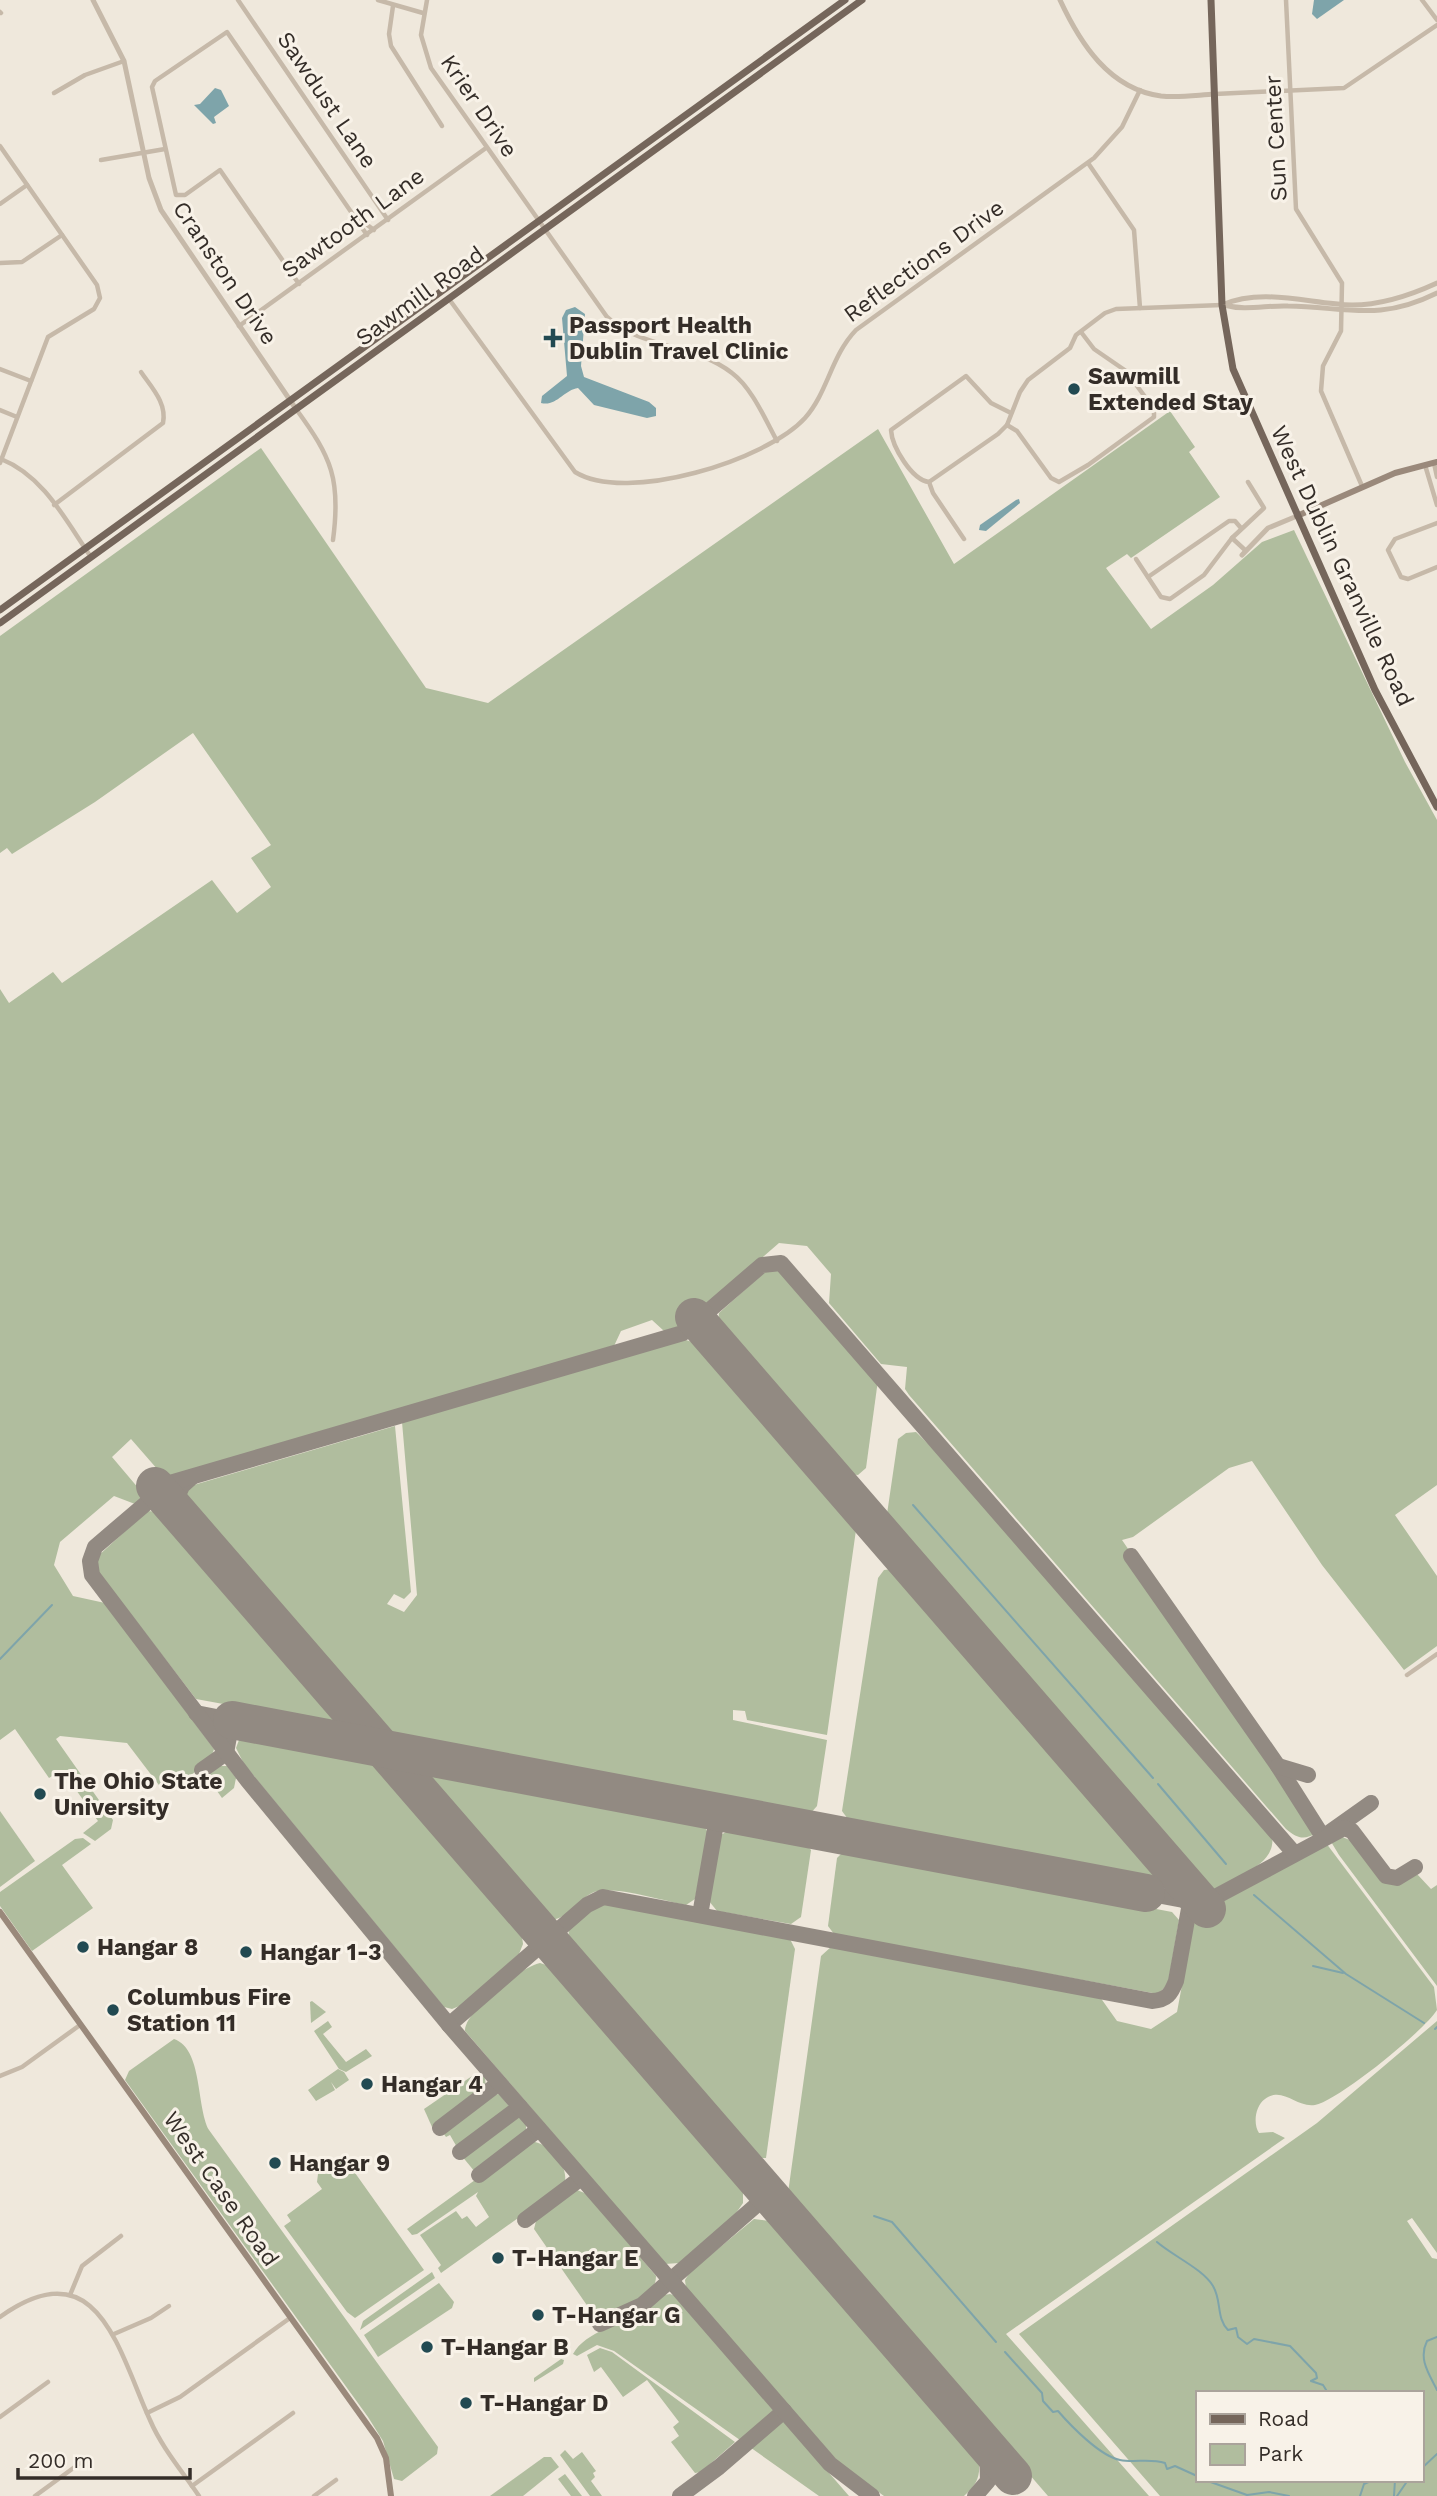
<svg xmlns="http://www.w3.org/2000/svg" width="1437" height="2496" font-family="'Work Sans',sans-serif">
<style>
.green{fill:#b0bd9e;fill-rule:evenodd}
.water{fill:#7ea4aa}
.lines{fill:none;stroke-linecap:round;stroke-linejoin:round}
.stream{stroke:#7ea4aa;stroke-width:2}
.taxiway{stroke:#928a82;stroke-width:16}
.runway{stroke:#928a82;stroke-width:38}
.minor{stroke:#c6b9a9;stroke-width:4.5}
.tertiary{stroke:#c6b9a9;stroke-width:5}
.secondary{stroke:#9a897b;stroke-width:6}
.primary{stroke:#75665b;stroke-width:7}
.poi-dot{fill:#224a52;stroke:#f8f2e8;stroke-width:2.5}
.labels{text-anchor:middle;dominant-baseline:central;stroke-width:6;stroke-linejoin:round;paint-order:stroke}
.street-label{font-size:23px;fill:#342d28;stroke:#f8f2e8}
.poi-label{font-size:23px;font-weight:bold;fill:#342d28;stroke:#f8f2e8;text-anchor:start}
</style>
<rect width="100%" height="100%" fill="#efe8dc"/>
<g class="green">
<path d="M1170,411l25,36 -6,5 31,45 -89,61 -4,-4 -21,14 45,61 62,-44 49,-43 32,-12 111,232 32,58v665l-42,30 42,61v70l-33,24 -82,-105 -70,-104 -23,7 -96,69 -11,3 194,285 1,8c-13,7 -19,6 -31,-4l-377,-434 -4,-6 2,-22 -26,-3 -52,-61 2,-29 -24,-28 -28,-3 -95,82 -20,6 -12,-11 -31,11 -7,15 -449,132 -34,-39 -19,18 33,39 -10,8 -21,-8 -54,46 -6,23 19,31 32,7 109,146c-3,15 -37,38 -52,40l-35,-46 -67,-7 -4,3 57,81 -2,9 -16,12 -12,-8 15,-12 -36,-51 -13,8 -34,-49 -15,11v-751l9,14 44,-31 9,11 150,-103 25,33 34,-26 -20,-29 20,-13 -78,-112 -98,69 -83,52 -5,-6 -7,5v-217l261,-188 165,240 62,15 390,-274 76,135z"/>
<path d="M768,1269l15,3 95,108 -12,88 -8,7 -9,-1 -131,-151 1,-10z"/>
<path d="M683,1339l18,6 151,175 4,10 -29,205 -80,-15 -2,-9 -12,-1v10l94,20 -10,66 -8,9 -418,-79 -206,-235 2,-14 208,-61 16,166 -7,7 -10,-5 -7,10 17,8 13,-17 -15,-173z"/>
<path d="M916,1432l35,34 321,370c5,29 -37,41 -59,54l-8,-2 -315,-364 -3,-10 11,-75 8,-6z"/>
<path d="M147,1511l13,1 177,206 -4,6 -137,-25 -97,-126 -2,-16z"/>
<path d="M892,1569l6,5 259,301 -6,5 -298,-54 -11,-15 36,-233 6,-8z"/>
<path d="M247,1736l121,22 9,5 144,166 2,15 -4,10 -57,51 -10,4 -8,-2 -200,-243 -8,-16 3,-8z"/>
<path d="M215,1766h12l9,12 -2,10 -12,10 -17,-24z"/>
<path d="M432,1770l270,52 6,11 -13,66 -9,6c-22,-4 -73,-20 -92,-13 -17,7 -26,29 -46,28l-124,-143z"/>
<path d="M0,1811l35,50 -35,26z"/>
<path d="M734,1827l69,13 8,10 -10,67 -10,7 -74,-13 -8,-10 12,-66z"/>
<path d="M1340,1836l12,5 32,40 12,2 21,-9 14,15 6,-4v101l-98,-131 -9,-15z"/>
<path d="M83,1838l8,6 -29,21 31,43 -61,43 -32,-45v-14l75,-53z"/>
<path d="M1326,1843l108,144 3,23c-12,20 -99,91 -122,95 -19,3 -32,-19 -50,-6 -10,7 -12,25 -6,34l14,-1 12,6 -279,196 143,162h-101l-258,-298 -2,-5 33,-237 11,-10 268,51 17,24 34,8 26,-17 17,-91 5,-6z"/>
<path d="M845,1850l327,62 7,8 -11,64 -10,10 -324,-60 -6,-8 9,-68z"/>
<path d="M604,1903l186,36 5,10 -29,209h-8l-190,-216 1,-13 22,-20z"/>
<path d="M540,1963l15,5 188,217v18l-9,13 -55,47 -14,1 -200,-233c-2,-18 57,-65 75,-68z"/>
<path d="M312,2001l14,11 -15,11 -1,-21z"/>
<path d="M328,2021l4,6 -9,7 23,28 20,-13 6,7 -26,16 -7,-3 -25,-38z"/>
<path d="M1437,2021v232l-25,-35 -5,3 25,37 5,1v237h-277l-141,-162 298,-211zM1197,2393h224v87h-224z"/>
<path d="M174,2039c29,10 22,67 35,91l229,317 -1,7 -35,27 -8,-2 -11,-38 -15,-24 -243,-337 4,-9z"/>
<path d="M338,2069l6,3 5,8 -13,9 -5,-7 4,8 -19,11 -8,-11z"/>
<path d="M475,2074l10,3 1,12 -54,38 -8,-18z"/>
<path d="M499,2094l9,11v7l-50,37 -8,-14 -4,2 -4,-6 49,-36z"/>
<path d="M512,2117l8,1 6,7v12l-51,35 -14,-17z"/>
<path d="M529,2141c19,0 44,28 34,45l-122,87 -3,-5 3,-3 -21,-30 36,-24 6,8 5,-3 9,11 13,-10 -13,-21 2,-4 -61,42 -5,1 -5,-6z"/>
<path d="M343,2156l81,114 -69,48 -8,-6 -63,-86 7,-5 -4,-6 35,-26 -5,-7 1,-8z"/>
<path d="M577,2190l10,4 69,82c0,24 -34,34 -52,42l-11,-4 -59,-85 3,-12z"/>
<path d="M754,2219l22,3 202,233c3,19 1,28 -14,41h-80l-45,-33 -153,-175 -1,-8 5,-8z"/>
<path d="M432,2272l3,6 -75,52 3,-9z"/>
<path d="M439,2283l15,19 -2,6 -74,49 -14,-22z"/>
<path d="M670,2294l6,2 173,200h-30l-205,-145 -17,-6 -20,11 -4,-2c13,-23 48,-29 69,-43 10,-7 15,-16 28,-17z"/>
<path d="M600,2348l12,4 123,90 -34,30 -6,1 -24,-31 8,-6 -6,-9 6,-5 -32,-42 -24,17 -22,-30 -7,5 -7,-17z"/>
<path d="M561,2359l3,1 -1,4 -29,18v-4z"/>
<path d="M565,2450l8,9 9,-7 14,19 -3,2 2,4 -4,4 11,15h-12l-30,-41z"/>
<path d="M544,2457h7l8,10 -36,29h-33z"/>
<path d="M565,2474l17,22h-11l-13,-17z"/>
</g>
<g class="water">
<path d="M1314,0h30l-27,19 -5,-5z"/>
<path d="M215,88l6,2 8,16 -15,11 2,6 -3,1 -19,-19 6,-1z"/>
<path d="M575,307l10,7 -4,52 3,11 65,25 7,6v8l-9,2 -53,-13 -16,-17c-14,2 -22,19 -37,15l1,-7 25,-20 -5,-58 4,-8z"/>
<path d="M1016,500l3,-1 1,4 -34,28 -7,-1 1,-5z"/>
</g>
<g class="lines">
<g class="stream">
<path d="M913,1505l240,273"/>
<path d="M0,1659l52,-54"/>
<path d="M1158,1784l68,80"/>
<path d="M1254,1895l92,79 78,49"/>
<path d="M1313,1966l30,7"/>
<path d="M1435,2029l2,-2"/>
<path d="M874,2216l18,6 104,120"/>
<path d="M1157,2242c16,14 46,27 56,44 9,15 3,32 15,44l8,-2 2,9 9,7 7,-5 36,7 26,27 1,5 -6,3 12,4 5,8"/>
<path d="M1437,2337l-10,4c-9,18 2,33 10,49"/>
<path d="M1005,2352l37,41 1,8 10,11 5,-1c13,15 42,45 62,49 15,3 29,-2 45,3l2,6 8,-3 22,10"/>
<path d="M1421,2469l16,-15"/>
<path d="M1205,2480l42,15 22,-3 20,4"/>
<path d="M1360,2496l4,-12 9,-4"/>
<path d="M1394,2496l1,-16"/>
<path d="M1397,2496l11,-16"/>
</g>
<g class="taxiway">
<path d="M173,1507l9,-21 10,-9"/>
<path d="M1131,1556l147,210 45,71 48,-34"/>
<path d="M196,1713l36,7 -6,33 -24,17"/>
<path d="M1278,1766l30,9"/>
<path d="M1146,1893l53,10"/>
<path d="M1189,1911l155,-83 8,3 34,45 11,2 18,-11"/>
<path d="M700,1915l18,-103"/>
<path d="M449,2025l138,-120 16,-8 549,104c15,-1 19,-7 24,-20l16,-89"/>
<path d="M440,2128l59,-45"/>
<path d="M460,2152l60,-45"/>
<path d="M479,2175l60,-46"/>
<path d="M525,2220l56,-42"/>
<path d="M600,2324l42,-19 126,-110"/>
<path d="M680,2496l39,-29 65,-56"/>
<path d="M872,2496l-42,-32 -381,-439 -201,-244 -156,-206 -2,-14 5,-14 75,-64 513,-150 79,-68 19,-2 513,590"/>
<path d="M975,2496l13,-15 -1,-34"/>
</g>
<g class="runway">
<path d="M694,1317l513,592"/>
<path d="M155,1486l858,990"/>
<path d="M232,1720l914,173"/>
</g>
<g class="minor">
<path d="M238,0l150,220"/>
<path d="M378,0l45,13"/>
<path d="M427,0l-6,35 10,33 176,249c34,32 89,27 125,56 20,15 33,46 45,68"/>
<path d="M1286,0l10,209 46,74 -1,48 -18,35 -2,25 41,95"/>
<path d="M1422,0l15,20"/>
<path d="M393,6l-4,28 2,12 51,80"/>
<path d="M0,12l1,1"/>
<path d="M54,93l31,-18 39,-14"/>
<path d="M1215,94l129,-6 93,-63"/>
<path d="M0,146l97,139 3,13 -6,11 -46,28 -48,126"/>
<path d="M101,160l64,-11"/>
<path d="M1088,163l46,67 6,78"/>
<path d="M0,204l27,-19"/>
<path d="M358,218l16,12"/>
<path d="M0,263l22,-1 40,-27"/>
<path d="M288,268l69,-50"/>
<path d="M299,284l-79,-114 -35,25h-9l-24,-108 3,-6 72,-49 140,203"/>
<path d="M449,299l126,173c52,32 192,-12 230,-54 23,-26 26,-62 51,-88l238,-172 28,-31 18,-37"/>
<path d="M239,326l247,-178"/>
<path d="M0,369l31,12"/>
<path d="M296,409c36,49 45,71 37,131"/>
<path d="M0,410l17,7"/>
<path d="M1007,425l10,6 34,47 8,4 29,-17 66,-48v-8l-28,-38 -32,-22 -13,-17"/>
<path d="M1,459c43,17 65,62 90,98"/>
<path d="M1434,463l3,14"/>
<path d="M1425,465l12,40"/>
<path d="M929,482l69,-48 9,-9 13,-33 8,-12 42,-32 6,-13 29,-22 11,-4 106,-4"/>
<path d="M54,505l109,-82c4,-20 -11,-35 -22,-51"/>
<path d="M1437,523l-42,16 -7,11 13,27 7,2 29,-12"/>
<path d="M964,539l-31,-46 -4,-11c-17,-2 -37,-35 -38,-52l75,-54 25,27 20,10"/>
<path d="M1245,550l-13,-12 32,-30 -16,-26"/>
<path d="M1136,559l25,38 9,2 34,-24 28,-37"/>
<path d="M1148,577l81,-56h6l6,7"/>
<path d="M1407,1675l30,-21"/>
<path d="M0,2076l22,-9 58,-42"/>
<path d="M70,2295l12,-29 39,-30"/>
<path d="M0,2317c98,-70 118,33 150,103 12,28 32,51 49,76"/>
<path d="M114,2334l37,-16 18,-12"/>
<path d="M147,2413l33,-16 110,-79"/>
<path d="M0,2417l48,-35"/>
<path d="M192,2486l101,-73"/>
<path d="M35,2496l48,-35"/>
<path d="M314,2496l22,-16"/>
</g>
<g class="tertiary">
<path d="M93,0l31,61 25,117 12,32 135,199"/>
<path d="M1060,0c20,43 49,89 101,96 18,2 36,-1 54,-2"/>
<path d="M1222,305c41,-18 88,-1 130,0 30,0 59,-10 85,-22"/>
<path d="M1224,305c21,6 43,0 64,1 59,1 91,16 149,-13"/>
<path d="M1242,555l26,-27 29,-12"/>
</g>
<g class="secondary">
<path d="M1297,516l98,-43 42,-11"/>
<path d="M0,1912l377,526 9,20 5,38"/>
</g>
<g class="primary">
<path d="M1211,0l11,305 11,64 142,321 62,117"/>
<path d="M0,610l845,-610"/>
<path d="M0,623l862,-623"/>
</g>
</g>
<g class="poi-dot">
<path d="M549.5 327.5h7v7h7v7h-7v7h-7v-7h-7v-7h7z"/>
<circle cx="1074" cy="389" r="7"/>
<circle cx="40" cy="1794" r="7"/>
<circle cx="83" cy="1947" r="7"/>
<circle cx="246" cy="1952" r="7"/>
<circle cx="113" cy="2010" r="7"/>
<circle cx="367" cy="2084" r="7"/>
<circle cx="275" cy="2163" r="7"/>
<circle cx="498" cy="2258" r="7"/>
<circle cx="538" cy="2315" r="7"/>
<circle cx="427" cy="2347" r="7"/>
<circle cx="466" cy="2403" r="7"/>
</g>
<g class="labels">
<g class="street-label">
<text transform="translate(327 100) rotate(56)">Sawdust Lane</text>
<text transform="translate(479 106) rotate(56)">Krier Drive</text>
<text transform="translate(1276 138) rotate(-93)">Sun Center</text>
<text transform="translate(353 223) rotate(-36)">Sawtooth Lane</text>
<text transform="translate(924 261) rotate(-36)">Reflections Drive</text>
<text transform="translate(225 273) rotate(56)">Cranston Drive</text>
<text transform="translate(420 296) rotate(-36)">Sawmill Road</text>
<text transform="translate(1342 566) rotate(65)">West Dublin Granville Road</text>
<text transform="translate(221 2189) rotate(55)">West Case Road</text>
</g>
<g class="poi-label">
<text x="569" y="325">Passport Health<tspan x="569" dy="26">Dublin Travel Clinic</tspan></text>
<text x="1088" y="376">Sawmill<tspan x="1088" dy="26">Extended Stay</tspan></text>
<text x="54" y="1781">The Ohio State<tspan x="54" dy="26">University</tspan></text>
<text x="97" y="1947">Hangar 8</text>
<text x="260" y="1952">Hangar 1-3</text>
<text x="127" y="1997">Columbus Fire<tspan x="127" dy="26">Station 11</tspan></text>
<text x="381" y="2084">Hangar 4</text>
<text x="289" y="2163">Hangar 9</text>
<text x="512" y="2258">T-Hangar E</text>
<text x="552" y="2315">T-Hangar G</text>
<text x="441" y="2347">T-Hangar B</text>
<text x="480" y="2403">T-Hangar D</text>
</g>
</g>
<rect x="1196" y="2391" width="228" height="91" fill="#f8f2e8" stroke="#aaa39b" stroke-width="2"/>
<rect x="1210" y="2414" width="35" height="10" fill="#75665b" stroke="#aaa39b" stroke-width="2"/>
<text x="1258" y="2426" font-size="21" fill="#342d28">Road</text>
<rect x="1210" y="2444" width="35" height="21" fill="#b0bd9e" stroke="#aaa39b" stroke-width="2"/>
<text x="1258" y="2461" font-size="21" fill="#342d28">Park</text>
<path d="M18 2468v10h172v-10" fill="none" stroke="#342d28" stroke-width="3.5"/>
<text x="28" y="2468" font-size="21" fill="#342d28" stroke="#f8f2e8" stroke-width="5" paint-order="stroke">200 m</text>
</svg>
